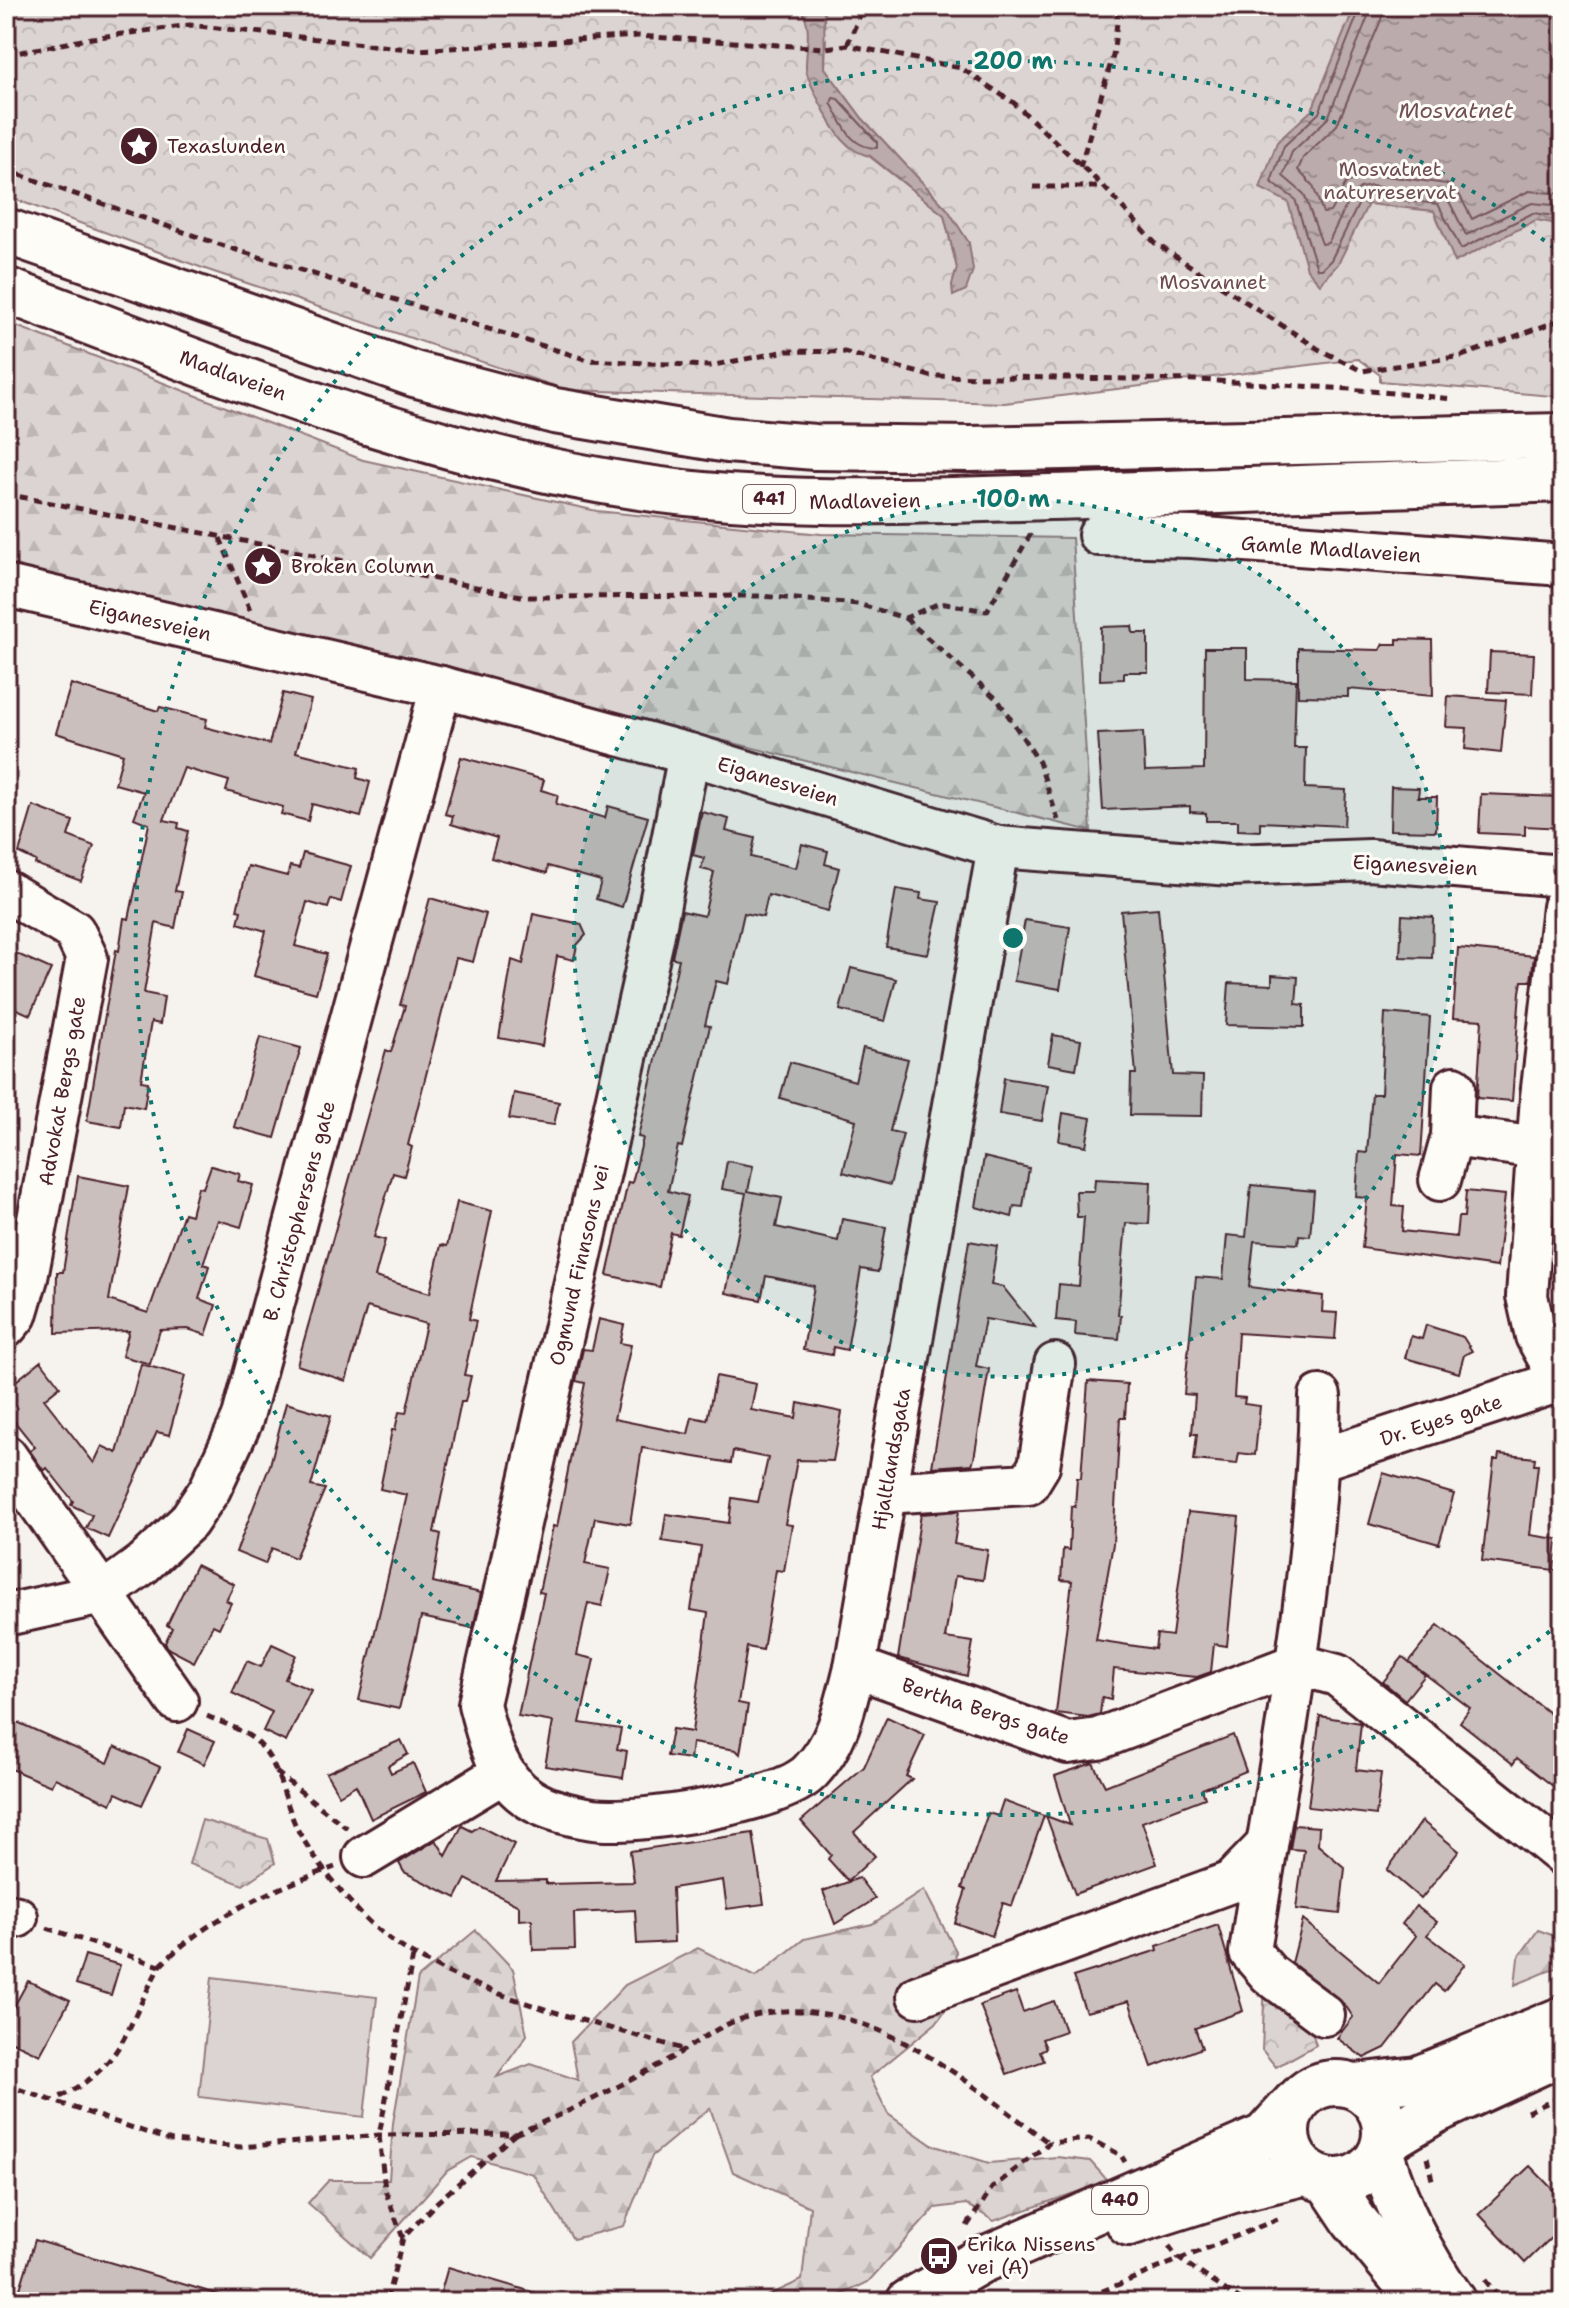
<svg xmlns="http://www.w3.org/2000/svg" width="1569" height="2308" font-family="'Shantell Sans',sans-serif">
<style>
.forest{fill:url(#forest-firs);stroke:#937a7e;stroke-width:2}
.park{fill:url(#park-crowns);stroke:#937a7e;stroke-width:2;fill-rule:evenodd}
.pitch{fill:#dcd4d2;stroke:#937a7e;stroke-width:2}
.water{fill:url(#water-ripples);stroke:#8e7378;stroke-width:2}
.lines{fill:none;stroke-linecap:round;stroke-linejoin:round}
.shore{stroke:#77575f;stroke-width:2}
.building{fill:#cbbfbe;stroke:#4a1f2b;stroke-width:2}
.minor-casing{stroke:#4a1f2b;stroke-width:46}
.major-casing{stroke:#4a1f2b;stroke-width:50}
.path{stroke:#4a1f2b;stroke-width:5;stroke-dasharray:8 6;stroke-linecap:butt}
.minor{stroke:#fdfcf7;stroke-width:40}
.major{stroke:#fdfcf7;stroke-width:44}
.ring{fill:none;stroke:#0f766e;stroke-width:4;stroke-dasharray:4 8}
.labels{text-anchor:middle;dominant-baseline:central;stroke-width:6;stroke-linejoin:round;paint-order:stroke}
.shield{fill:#fdfcf7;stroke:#806168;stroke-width:2}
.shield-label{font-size:18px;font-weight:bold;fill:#4a1f2b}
.poi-label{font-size:20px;fill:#4a1f2b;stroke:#fdfcf7;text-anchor:start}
.park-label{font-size:20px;fill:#6e4c55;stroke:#fdfcf7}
.street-label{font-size:20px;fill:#4a1f2b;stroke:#fdfcf7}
.water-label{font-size:22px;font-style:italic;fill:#725058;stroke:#fdfcf7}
.centre{fill:#0f766e;stroke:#fdfcf7;stroke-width:4}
.ring-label{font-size:24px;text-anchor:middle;font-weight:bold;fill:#0f766e;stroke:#fdfcf7;stroke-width:6;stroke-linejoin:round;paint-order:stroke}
</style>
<defs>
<pattern id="forest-firs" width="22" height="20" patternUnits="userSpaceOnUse" patternTransform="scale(2)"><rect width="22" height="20" fill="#dcd4d2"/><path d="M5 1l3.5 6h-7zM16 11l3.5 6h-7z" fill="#beb6b4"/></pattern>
<pattern id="park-crowns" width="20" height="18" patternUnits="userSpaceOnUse" patternTransform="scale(2)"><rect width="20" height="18" fill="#dcd4d2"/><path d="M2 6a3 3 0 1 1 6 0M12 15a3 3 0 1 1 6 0" fill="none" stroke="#beb6b4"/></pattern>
<pattern id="water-ripples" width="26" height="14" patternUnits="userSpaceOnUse" patternTransform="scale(2)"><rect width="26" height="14" fill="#bbabac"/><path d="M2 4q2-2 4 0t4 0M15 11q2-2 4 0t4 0" fill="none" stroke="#9a8b8c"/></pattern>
</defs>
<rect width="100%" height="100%" fill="#f6f3ef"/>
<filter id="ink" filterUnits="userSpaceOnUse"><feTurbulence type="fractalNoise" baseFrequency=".0125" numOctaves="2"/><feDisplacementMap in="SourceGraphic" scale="16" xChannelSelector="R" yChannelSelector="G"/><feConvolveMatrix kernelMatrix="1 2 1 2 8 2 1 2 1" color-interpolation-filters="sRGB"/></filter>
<g filter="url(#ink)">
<g class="forest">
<path d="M6,322l357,138 234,51 224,23 251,4 19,293 -956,-235 -129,-27z"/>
<path d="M924,1890l32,61 -4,50 -16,22 -66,54 18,37 44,31 57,18 68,-6 33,4 18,20 -114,40 -28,-17 -31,4 -67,74 -41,20h-73l48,-22 8,-73 -77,-35 -23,-64 -58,48 -28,70 -51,13 -40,-65 -61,-17 -25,14 -77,87 -62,-55 21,-23h60l4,-57 25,-145 58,-48 37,39 14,66 -30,42 34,-13 47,16 -7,-38 54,-57 73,-37 58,29 48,-38 68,-15z"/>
<path d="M1538,1930l25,9v26l-48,20 3,-27z"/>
</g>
<g class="park">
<path d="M6,6h1557v391l-183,-16v-6l-22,-16 -353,44 -439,-13 -358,-120 -202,-74zM826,40l-1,28 37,50 86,92 21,33 -17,42 5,-17 -13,-53 -75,-59c-36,-10 -48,-57 -63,-88l2,-11z"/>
<path d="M202,1820l66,19 7,24 -32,22 -54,-21z"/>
<path d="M1265,1980l42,34 9,31 -40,22 -14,-17z"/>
</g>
<path class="pitch" d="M212,1977l165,20 -13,120 -165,-20z"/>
<g class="water">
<path d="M800,6h24l1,62 37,50 86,92 21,33 4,27 -7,20 -13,6 -1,-11 5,-17 -13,-53 -74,-59c-12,-3 -19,-7 -27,-16 -9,-9 -37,-60 -37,-73 0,-22 7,-40 -6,-61z"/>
<path d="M1355,6h208v219l-27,-5 -81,42 -21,-51 -66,-7 -30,60 -18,20 -13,-15 -19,-67 -28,-14 17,-46 35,-32z"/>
</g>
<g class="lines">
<g class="shore">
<path d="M1361,6l-42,107 -35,33 -13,36 24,17 22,70h5l9,-9 29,-59 6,-5 72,8 23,45 72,-36 30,4"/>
<path d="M1372,6l-44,112 -36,34 -9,24 21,18 18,50 6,-1 23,-47 9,-8 11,-2 71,9 8,8 16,32 66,-32 31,3"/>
<path d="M1384,6l-3,14 -44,105 -34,33 -5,12 15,16 10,27 7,-1 16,-29 24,-9 77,10 12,10 13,25 57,-28 34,3"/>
<path d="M833,98l5,1 39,43v6c-28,0 -34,-25 -46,-45z"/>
</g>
</g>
<g class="building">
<path d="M1132,626l1,7h15v39h-24v7l-24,1 1,-53z"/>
<path d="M1397,639l35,1 1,56 -85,-7v8l-50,-1v-48l82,2 3,-6h14z"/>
<path d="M1205,648h42v31l49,1 -2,68h12l-1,40 41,2 -2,36 -84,-4v9l-22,-1v-9h-32v-8l-16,-1v-6l-87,4 -5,-76 45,-2 2,39 59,-2z"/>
<path d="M1490,652l44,2 -2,40 -44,-2z"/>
<path d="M71,684l87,27 2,-4 47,12 -2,8 64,17 14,-51 28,7 -15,52 63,16 -2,10 13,4 -9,35 -49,-13 -4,17 -27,-7 2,-7 -57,-16 3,-10 -45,-13 -20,52 15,3 -1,5 10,3 -13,60 7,1 -7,36 -19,-5 -12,70 20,4 -4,27 -9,-2 -10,59 7,1 -4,26 -20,-4 -3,23 -34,-6 29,-171 3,1 5,-33 5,1 20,-95 -15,-6 10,-26 -29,-8 8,-30 -67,-21z"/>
<path d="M1448,696l58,4 -5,53 -36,-4 2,-21 -21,-1z"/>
<path d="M461,757l83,23 -3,10 17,5 -2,9 49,14 3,-12 40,11 -26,90 -26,-8 5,-18 -53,-15 -1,7 -56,-15 6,-20 -46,-14 2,-8 -8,-2z"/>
<path d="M1391,787l28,1 -1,9h19l-1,34 -46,-1z"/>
<path d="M1481,794l80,3 1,31 -37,-2v9l-46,-2z"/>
<path d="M33,806l40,15 -5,15 26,10 -13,35 -46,-17 1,-3 -17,-8z"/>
<path d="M702,812l27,7 -3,12 29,7 -4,19 45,11 6,-24 26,7 -3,13 14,4 -11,43 -60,-16 -5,22 -19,-4 -16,71 -12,-3 -11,44 5,1 -28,121 -4,-1 -10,45 20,5 -9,39 -8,-2 -11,54 -53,-12 21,-93 4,1 11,-45 -5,-1 41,-178 -7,-1 10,-47 22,5 10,-44 -13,-3 3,-11 -11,-3z"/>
<path d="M303,853l48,13 -10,36 -10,-3 -3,9 -21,-6 -12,44 32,8 -11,39 -62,-17 12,-45 -28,-8 3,-12 -4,-1 11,-44 39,10 3,-10 9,2z"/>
<path d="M896,889l25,4 -1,6 20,3 -12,52 -42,-7z"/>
<path d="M430,898l56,16 -13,48 -17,-4 -48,187 4,2 -8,29 -11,-3 -19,64 11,3 -10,37 55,16 11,-48 6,1 10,-44 35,9 -23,108 7,2 -12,54 7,1 -6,26h-4l-27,130 7,2 -8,48 48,11 -8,35 -52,-11 -22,92 -40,-9 48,-205 -27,-6 12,-59h3l4,-18 7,1 20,-89 -59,-17 -21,74 -49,-16 89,-315 5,2 14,-46 -5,-1z"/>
<path d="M1158,908l15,167 30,1 -1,40 -72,-1 1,-41h5l-15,-163z"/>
<path d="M533,914l48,10 5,11 -9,10 -3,15 -17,-4 -15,90 -43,-8 13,-78 11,4z"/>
<path d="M1402,915l31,2 -1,41 -32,-1z"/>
<path d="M1025,920l45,7 -10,62 -46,-8z"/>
<path d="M1458,948l76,8 -3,25h-9l-2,11 -8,109 -35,-3 5,-78 -29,-2z"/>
<path d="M6,949l45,20 -21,46 -24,-11z"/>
<path d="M851,968l45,11 -11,42 -45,-11z"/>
<path d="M1272,975l26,2 -2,27 8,1v22l-78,-2 3,-42 43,2z"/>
<path d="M1385,1013l45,4 -9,139 -24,-2 -4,52 11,1 -2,24 54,6 2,-20h6l2,-26 39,4 -8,72 -135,-19 5,-50 -11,-1 3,-45 8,1 5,-59h9z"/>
<path d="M1053,1035l28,5 -5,29 -28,-5z"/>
<path d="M260,1037l41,11 -26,90 -41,-11z"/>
<path d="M863,1048l45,11 -18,72 13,3 -13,51 -47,-13 13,-52 -76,-22 10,-36 65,19z"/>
<path d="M1004,1078l44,7 -6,36 -43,-7z"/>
<path d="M514,1093l45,9 -5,23 -45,-6z"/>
<path d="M1063,1113l28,5 -5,28 -27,-5z"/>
<path d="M984,1157l45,11 -6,39 -9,-1 -2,11 -36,-10z"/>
<path d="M727,1161l26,5 -5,25 34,7 -6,29 62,14 4,-22 44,8 -8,45 -17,-3 -14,81 -14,-3 -1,8 -29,-5 11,-64 -48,-10 -5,24 -35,-7 20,-100 -24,-4z"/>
<path d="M211,1166l29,8 -2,7 15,4 -12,42 -23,-7 -15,44 6,2 -10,33 17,6 -10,30 -18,-6 -28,1 -10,34 -28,-8 7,-25 -73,2 1,-61h6l15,-96 51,10 -20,114 39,13 36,-100 7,2 7,-28 5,1z"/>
<path d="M1095,1179l56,3 -2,42 -23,-1 -8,92h3l-2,24 -44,-4 1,-13 -20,-2 3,-36 20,2 5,-69h-7l-1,-26h18z"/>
<path d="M1251,1185l63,6 -4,45 -11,-1 -1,9 -44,-3 -5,46 74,9 -1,16 15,1 -2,26 -97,-6 -4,64 11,1 -1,6 16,2 -5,49 -16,-2 -2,11 -43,-4 3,-26h-5l3,-39 -11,-1 12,-117 27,2 4,-44 19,2z"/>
<path d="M969,1241l28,5 -6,39 12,2 32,40 -50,-8 -9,47 13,3 -15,90 -2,5 -40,3z"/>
<path d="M599,1319l25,6 -4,18 11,2 -17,74 74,15 4,-17 15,3 9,-44 40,8 -5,26 45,8 2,-15 44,9 -9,49 -36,-1 -12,64 7,1 -8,46 -8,-1 -13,80 -16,-3 -9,56 10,2 -8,49 -4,-4 -44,-7 -2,16 -23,-3 5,-27 20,3 16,-119 -17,-3 10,-63 -39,-6 4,-27 63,9 3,-25 26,4 10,-44 -35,-7 -2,12 -89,-15 -12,76 -35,-6 -10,46 25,5 -8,37 -14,-3 -11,52 17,4 -14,64 41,6 -4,20 10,2 -4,27 -78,-12 8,-44 -35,-6 26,-123 -5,-1 14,-66 4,1 28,-144 -9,-2 7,-32 9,1z"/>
<path d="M1426,1325l37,12 9,14 -8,4 -5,18 -54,-15 6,-22 11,3z"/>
<path d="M41,1361l19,25 -16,13 50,64 8,-17 15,7 24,-89 44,12 -16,59 -12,-3 -49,106 -22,-10 6,-13 -21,-10 2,-4 -26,-33 -3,3 -14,-20 5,-4 -29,-36v-22z"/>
<path d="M1088,1381l39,3 -2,34h-5l-7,126 -17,96 59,9 2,-15 15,2 16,-124 51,5 -12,129 -13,-2 -3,28 -14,5 -83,-8 -3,30 -9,-2 -2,17 -12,3 -32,-4 16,-132 -11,-1 2,-31 6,1 2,-44 4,1 2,-29h4z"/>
<path d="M286,1403l45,13 -20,70 14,3 -30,69 -23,-10 -7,16 -29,-12 34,-87z"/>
<path d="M1499,1454l36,4 -1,7h4l-8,70 27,4 -3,31 -72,-9 12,-101h4z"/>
<path d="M1383,1473l71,21 -15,50 -70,-20z"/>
<path d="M959,1511l-5,33 34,6 -5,30 -28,-4 -10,62 28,4 -6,34 -69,-18 23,-144z"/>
<path d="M196,1565l38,19 -8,16 5,3 -12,25 -6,-3 -19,37 -25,-13 -4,-6 7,-15 -5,-3z"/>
<path d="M1438,1625l125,99v70l-46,-36 -4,6 -53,-42 10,-14 -61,-46z"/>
<path d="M272,1644l24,11 -11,24 26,11 -25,52 -23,-11 9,-19 -40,-19 15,-32 14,6z"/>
<path d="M1403,1657l22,18 -20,25 -22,-18z"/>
<path d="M1320,1716l41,7 -5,47 25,3 -5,42 -68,-8z"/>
<path d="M6,1717l102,46 7,-17 45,21 -18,38 -26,-12 -5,11 -56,-26 -4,8 -45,-19z"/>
<path d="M887,1717l38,18 -19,41 6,3 -58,53 21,24 -27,25 -20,-22 3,-4 -30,-34 63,-54z"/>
<path d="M188,1729l27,12 -11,23 -26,-12z"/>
<path d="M1233,1735l13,36 -44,18 3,9 -63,24 15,42 -82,30 -29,-78 24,9 -15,-49 38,-13 12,23z"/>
<path d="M401,1740l7,14 -20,12 3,7 22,-10 13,29 -55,27 -15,-34 -17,10 -13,-22z"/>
<path d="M1003,1801l41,15 -32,90 -9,-3 -11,33 -37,-13 11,-33 -4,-2 26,-75 10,3z"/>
<path d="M1422,1821l37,30 -38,48 -34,-29z"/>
<path d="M1294,1825l25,2 -1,18 27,23 -5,46 -44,-5 8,-59 -14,-1z"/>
<path d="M462,1826l10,5 7,-5 35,18 -18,37 50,-1v4l88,-2 -4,-31 123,-18 11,71 -37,5 -4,-29 -51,8 2,54 -37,2 -2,-34 -61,3 1,36 -42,1 -1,-31 -13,1v-14l-53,-27 -10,19 -52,-26 -5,-9 37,-23 10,16z"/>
<path d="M859,1878l16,21 -40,25 -12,-33z"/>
<path d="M1416,1906l21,16 -10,13 38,29 -21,27 -9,-7 -50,64 -21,10 -27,-20 16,-21 -8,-12 -53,-42 11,-43 76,63 37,-47 -14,-12z"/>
<path d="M1218,1925l25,86 -48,17 7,20 -50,19 -23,-66 -43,11 -13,-35 85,-27 -1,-4z"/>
<path d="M85,1955l35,10 -9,30 -35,-11z"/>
<path d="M28,1981l42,19 -30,55 -34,-16v-18z"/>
<path d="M1016,1992l7,20 31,-11 11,30 -23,8 4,9 -6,3 4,10 -37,13 -27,-69z"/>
<path d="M1530,2166l33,34v21l-10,9 3,3 -31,30 -46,-49z"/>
<path d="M35,2240l188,56 -1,6h-206z"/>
<path d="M448,2267l98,29 -1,6h-107z"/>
</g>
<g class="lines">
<defs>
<g id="minor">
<path d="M1099,535l93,2 371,28"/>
<path d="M6,586l435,101 248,67 309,93 233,18 139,-5 193,16"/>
<path d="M689,754l-36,185 -174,765c9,35 18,74 51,95 17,11 43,17 63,20 43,6 187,-16 217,-47 29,-30 35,-66 45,-105l143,-820"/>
<path d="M6,891l68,40 13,27 -60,320 -11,37 -10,12"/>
<path d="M1452,1136l86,12"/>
<path d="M1440,1180l12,-44 2,-49"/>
<path d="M1561,1381l-25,-45 -9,-40 14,-199 22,-190"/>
<path d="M1320,1396c-3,187 -42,371 -70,556l19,22 55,41"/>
<path d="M6,1456l171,245"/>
<path d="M1319,1460l244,-80"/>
<path d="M885,1493l143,-9 11,-18 16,-102"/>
<path d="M6,1615l96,-21 41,-30 45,-42 22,-33 32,-69 199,-733"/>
<path d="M855,1667l213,76 30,-4 199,-75 40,11 226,180"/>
<path d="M364,1857l139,-84"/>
<path d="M6,1914l11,3"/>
<path d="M918,1996l313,-114 35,-36"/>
</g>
<g id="major">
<path d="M6,231l408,143 141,37 173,29 87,7 155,2 593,-13"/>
<path d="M6,290c221,84 442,176 679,203 133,14 266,7 399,3 160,-6 319,-12 479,-17"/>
<circle cx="1336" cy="2132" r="49"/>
<path d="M1355,2086l62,-7 146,-60"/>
<path d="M1385,2141l50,-30 128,-59"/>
<path d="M1381,2154c17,55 39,101 73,148"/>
<path d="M1328,2181l26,39 68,82"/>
<path d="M1129,2223l104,-33 74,-18"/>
<path d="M909,2302l71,-41 284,-124 31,-34"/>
</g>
</defs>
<use href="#minor" class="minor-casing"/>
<use href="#major" class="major-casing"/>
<g class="path">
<path d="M847,45l17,-39"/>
<path d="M6,55l86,-17 98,-13 228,25 220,-14 188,12 21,-3 114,23 53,35 90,84 51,56 165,107 42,21 100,-15 101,-37"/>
<path d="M1080,167l33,-111 6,-50"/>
<path d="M6,170l218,76 364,114 121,6 78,-15 57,1 86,24 269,4 151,9 104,10"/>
<path d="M1033,187h70"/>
<path d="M6,494l520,103 234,-1 98,8 47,14 35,-15 47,8 44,-78"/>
<path d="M220,538l30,72"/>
<path d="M905,618l93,82 41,62 19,58"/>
<path d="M207,1716c16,7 36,14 49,25 25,22 28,65 44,93 17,29 40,58 63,82 71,73 226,104 323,134"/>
<path d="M276,1772l71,56"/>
<path d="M47,1928l113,38c-35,61 -34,100 -104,133"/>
<path d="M160,1966c48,-49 111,-76 175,-99"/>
<path d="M6,2085l166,56 69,6 138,-12 136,-1 -80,70 -32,34 -17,64"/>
<path d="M1527,2112l36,-16"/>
<path d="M515,2134c54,-22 104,-47 154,-75 22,-12 45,-31 69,-39 114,-40 227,60 311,123"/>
<path d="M1427,2158l6,26"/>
<path d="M967,2226l25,-38 57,-45 40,-4 32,16 4,7"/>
<path d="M403,2238l-18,-48 -6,-55 34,-179"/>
<path d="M1169,2246l9,12 65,44"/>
<path d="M1485,2280l17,22"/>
<path d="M1076,2302l202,-83"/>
</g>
<use href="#minor" class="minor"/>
<use href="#major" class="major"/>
</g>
</g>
<circle cx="1013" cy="938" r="439" fill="#0f766e" fill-opacity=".12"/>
<g class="ring">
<circle cx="1013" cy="938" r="439"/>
<path d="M1559 1624A877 877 0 1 1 1559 252"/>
</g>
<defs>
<symbol id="sight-disc" viewBox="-11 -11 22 22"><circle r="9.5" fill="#4a1f2b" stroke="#fdfcf7"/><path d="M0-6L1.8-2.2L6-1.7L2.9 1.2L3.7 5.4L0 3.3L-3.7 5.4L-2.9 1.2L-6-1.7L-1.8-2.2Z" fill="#fff"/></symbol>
<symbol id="bus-disc" viewBox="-11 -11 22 22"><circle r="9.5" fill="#4a1f2b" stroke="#fdfcf7"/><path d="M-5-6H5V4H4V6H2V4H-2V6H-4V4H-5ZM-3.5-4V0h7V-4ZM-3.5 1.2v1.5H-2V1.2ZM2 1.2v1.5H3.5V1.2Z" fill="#fff"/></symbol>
</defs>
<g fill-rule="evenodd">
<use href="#sight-disc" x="117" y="124" width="44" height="44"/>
<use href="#sight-disc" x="241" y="544" width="44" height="44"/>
<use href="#bus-disc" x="917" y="2234" width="44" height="44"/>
</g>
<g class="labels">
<g class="shield">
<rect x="743" y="485" width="52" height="28" rx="6"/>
<rect x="1092" y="2186" width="56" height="28" rx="6"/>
</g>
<g class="shield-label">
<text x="769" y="499">441</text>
<text x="1120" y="2200">440</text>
</g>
<g class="poi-label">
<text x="167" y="146">Texaslunden</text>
<text x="291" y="566">Broken Column</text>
<text x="967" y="2244">Erika Nissens<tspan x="967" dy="23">vei (A)</tspan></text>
</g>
<g class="park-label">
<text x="1390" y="169">Mosvatnet<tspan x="1390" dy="23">naturreservat</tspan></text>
<text x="1213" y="282">Mosvannet</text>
</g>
<g class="street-label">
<text transform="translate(233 375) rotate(20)">Madlaveien</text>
<text transform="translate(865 501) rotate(-1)">Madlaveien</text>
<text transform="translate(1331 549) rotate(4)">Gamle Madlaveien</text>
<text transform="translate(150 620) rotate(13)">Eiganesveien</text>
<text transform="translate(778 781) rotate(17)">Eiganesveien</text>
<text transform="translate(1415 865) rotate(3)">Eiganesveien</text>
<text transform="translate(62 1091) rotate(-80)">Advokat Bergs gate</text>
<text transform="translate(299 1211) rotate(-75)">B. Christophersens gate</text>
<text transform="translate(579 1265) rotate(-77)">Ogmund Finnsons vei</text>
<text transform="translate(1441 1420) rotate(-18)">Dr. Eyes gate</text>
<text transform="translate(891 1459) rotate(-80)">Hjaltlandsgata</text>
<text transform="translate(986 1711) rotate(18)">Bertha Bergs gate</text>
</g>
<g class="water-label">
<text x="1456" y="110">Mosvatnet</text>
</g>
</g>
<circle cx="1013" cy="938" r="12" class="centre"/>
<g class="ring-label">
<text x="1013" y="69">200 m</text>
<text x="1013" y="507">100 m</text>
</g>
<rect width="1569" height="2308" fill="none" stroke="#fdfcf7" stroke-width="32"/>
<rect x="16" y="16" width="1537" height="2276" fill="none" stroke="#4a1f2b" stroke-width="3" filter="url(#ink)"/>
</svg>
